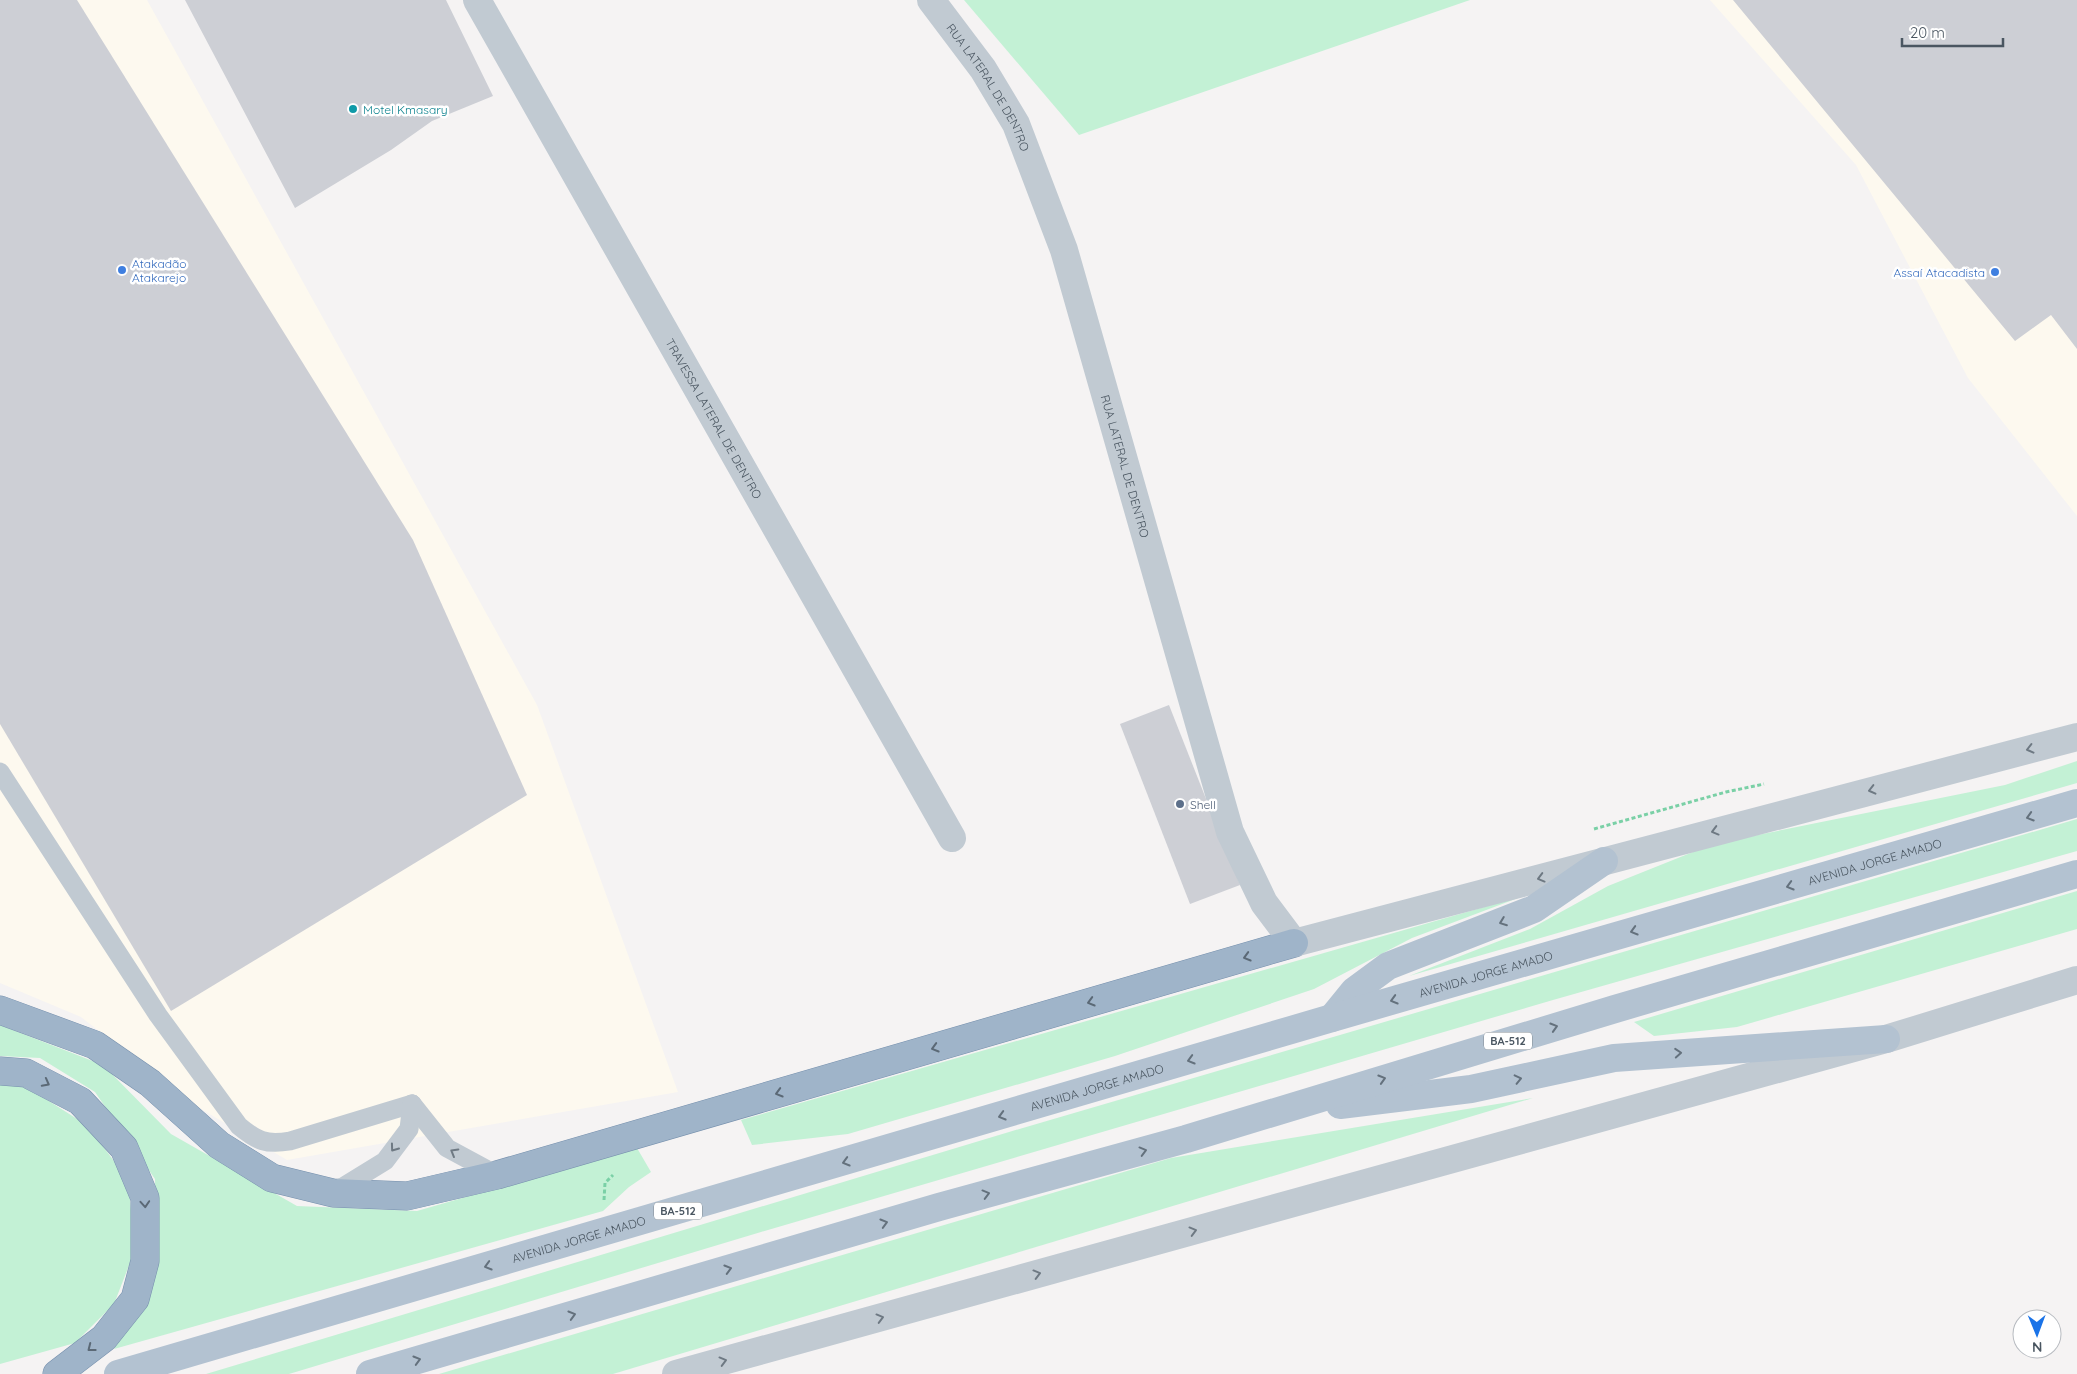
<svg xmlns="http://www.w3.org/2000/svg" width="2077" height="1374" font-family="Quicksand,sans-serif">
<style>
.commercial{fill:#fdf9ef}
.green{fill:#c3f1d5}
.building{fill:#cdcfd5}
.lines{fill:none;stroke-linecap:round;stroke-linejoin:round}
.trunk-casing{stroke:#7690ad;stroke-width:29}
.path{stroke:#7ad0a6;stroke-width:3;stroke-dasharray:4 2.5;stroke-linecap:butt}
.service{stroke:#c1cad2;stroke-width:19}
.minor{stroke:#c1cad2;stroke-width:28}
.tertiary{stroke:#c1cad2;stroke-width:28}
.primary{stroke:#b3c2d1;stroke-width:28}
.trunk{stroke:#9fb4c9;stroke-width:28}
.oneway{stroke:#6e7983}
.oneway2{stroke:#64717d}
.oneway3{stroke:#5b6976}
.culture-dot{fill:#0f9aa8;stroke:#fff;stroke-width:2}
.shop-dot{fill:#3f7fe0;stroke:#fff;stroke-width:2}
.service-dot{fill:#5c6f8a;stroke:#fff;stroke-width:2}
.labels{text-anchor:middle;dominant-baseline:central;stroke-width:5;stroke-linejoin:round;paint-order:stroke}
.shield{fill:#fff;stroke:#808990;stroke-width:1}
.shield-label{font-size:11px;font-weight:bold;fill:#4a5661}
.street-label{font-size:12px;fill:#4a5661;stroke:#fff}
.culture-label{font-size:12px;fill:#0d838f;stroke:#fff;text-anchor:start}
.shop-label{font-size:12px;fill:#366cbe;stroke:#fff;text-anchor:start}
.service-label{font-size:12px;fill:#4e5e75;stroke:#fff;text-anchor:start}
</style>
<rect width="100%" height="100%" fill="#f5f3f3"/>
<g class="commercial">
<path d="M0,0h147l390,705 141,387 -391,68 -96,-57 -110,-86 -81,-34z"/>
<path d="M1710,0h367v516l-109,-138 -112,-213z"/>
</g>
<g class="green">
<path d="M964,0h506l-391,135z"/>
<path d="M2077,761v22l-668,193 121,-47 78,-43 105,-42 292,-59z"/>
<path d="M2077,819v32l-524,149 -792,232 -472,142h-83l803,-242z"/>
<path d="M2077,891v38l-340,98 -83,9 -20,-14z"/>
<path d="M1526,895l-114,43 -98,51 -199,67 -267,78 -96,11 -11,-25z"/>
<path d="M0,1025l103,40 68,69 126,72 120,5 220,-63 14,24 -22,15 -26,24 -489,138 42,-77 -1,-93 -60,-87 -55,-34 -40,-2z"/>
<path d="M0,1084l27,3 61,39 40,54 7,70 -21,54 -39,39 -75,21z"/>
<path d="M1533,1098l-920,276h-174l732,-216z"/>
</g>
<g class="building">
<path d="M0,0h77l336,540 114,255 -356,216 -171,-287z"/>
<path d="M185,0h261l47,96 -61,25 -41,29 -96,58z"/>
<path d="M1733,0h344v349l-26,-34 -36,26z"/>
<path d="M1169,705l71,180 -50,19 -70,-180z"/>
</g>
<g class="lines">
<defs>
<g id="trunk">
<path d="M0,1010l95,35 55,38 69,62 53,33 61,15 74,3 90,-21 797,-232"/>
<path d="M0,1071l26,2 54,28 44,47 21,50v63l-10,38 -31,39 -47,36"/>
</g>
</defs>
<use href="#trunk" class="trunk-casing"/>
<g class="path">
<path d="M1594,829l132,-37 38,-8"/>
<path d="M604,1200l1,-17 8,-8"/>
</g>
<g class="service">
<path d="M0,772l158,243 81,111c18,15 27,19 51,15l122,-37"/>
<path d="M412,1104l35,44 50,27"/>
<path d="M333,1193l52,-32 24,-32 3,-25"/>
</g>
<path class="minor" id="s1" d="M477,0l475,838"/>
<g class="tertiary">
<path id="s2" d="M931,0l52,69 33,55 48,126 166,582 34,71 30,40 783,-206"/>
<path d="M676,1374l1210,-335 191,-59"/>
</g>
<g class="primary">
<path d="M1332,1018l22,-27 34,-25 146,-57 70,-48"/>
<path d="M1340,1105l131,-16 143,-31 272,-19"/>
<path id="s3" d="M118,1374l1214,-356 745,-215"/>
<path d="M370,1374l569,-167 247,-68 429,-130 462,-135"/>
</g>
<use href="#trunk" class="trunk"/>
</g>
<defs><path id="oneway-chevron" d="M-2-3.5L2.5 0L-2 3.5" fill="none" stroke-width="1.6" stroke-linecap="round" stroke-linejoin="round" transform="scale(1.25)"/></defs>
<g class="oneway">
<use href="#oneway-chevron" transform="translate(2030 749) rotate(166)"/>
<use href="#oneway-chevron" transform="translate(1872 790) rotate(166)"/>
<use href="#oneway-chevron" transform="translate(1715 831) rotate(165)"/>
<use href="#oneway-chevron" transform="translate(1541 878) rotate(165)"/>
<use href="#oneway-chevron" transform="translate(394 1148) rotate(126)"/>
<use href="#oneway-chevron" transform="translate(454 1152) rotate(-150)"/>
<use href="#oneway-chevron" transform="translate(1193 1231) rotate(-15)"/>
<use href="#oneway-chevron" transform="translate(1037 1274) rotate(-15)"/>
<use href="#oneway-chevron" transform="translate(880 1318) rotate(-15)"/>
<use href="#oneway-chevron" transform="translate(723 1361) rotate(-15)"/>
</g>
<g class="oneway2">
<use href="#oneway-chevron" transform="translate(2030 817) rotate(163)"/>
<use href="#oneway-chevron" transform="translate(1790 886) rotate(164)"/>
<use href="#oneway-chevron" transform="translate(1503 922) rotate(159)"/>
<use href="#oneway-chevron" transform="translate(1634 931) rotate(164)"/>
<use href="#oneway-chevron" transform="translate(1394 1000) rotate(164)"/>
<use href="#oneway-chevron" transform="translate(1554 1027) rotate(-17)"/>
<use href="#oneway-chevron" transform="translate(1678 1053) rotate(-4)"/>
<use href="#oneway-chevron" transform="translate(1191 1060) rotate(164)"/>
<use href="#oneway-chevron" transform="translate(1382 1079) rotate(-17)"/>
<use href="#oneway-chevron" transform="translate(1518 1079) rotate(-13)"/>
<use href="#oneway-chevron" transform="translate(1002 1116) rotate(164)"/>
<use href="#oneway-chevron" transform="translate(1143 1151) rotate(-15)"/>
<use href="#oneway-chevron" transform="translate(846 1162) rotate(164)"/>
<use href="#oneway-chevron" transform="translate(986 1194) rotate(-15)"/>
<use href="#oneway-chevron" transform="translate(884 1223) rotate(-16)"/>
<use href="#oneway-chevron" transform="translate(488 1266) rotate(164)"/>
<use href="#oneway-chevron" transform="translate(728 1269) rotate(-16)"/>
<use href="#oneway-chevron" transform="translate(572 1315) rotate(-16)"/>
<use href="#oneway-chevron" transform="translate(417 1360) rotate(-16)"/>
</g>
<g class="oneway3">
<use href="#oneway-chevron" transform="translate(1247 957) rotate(164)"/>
<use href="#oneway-chevron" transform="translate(1091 1002) rotate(164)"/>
<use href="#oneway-chevron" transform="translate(935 1048) rotate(164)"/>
<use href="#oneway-chevron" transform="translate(46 1083) rotate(28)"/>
<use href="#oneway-chevron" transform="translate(779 1093) rotate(164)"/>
<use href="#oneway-chevron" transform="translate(145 1204) rotate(86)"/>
<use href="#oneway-chevron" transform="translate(91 1348) rotate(142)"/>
</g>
<circle class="culture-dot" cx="353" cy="109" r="5"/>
<g class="shop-dot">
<circle cx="122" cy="270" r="5"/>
<circle cx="1995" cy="272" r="5"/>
</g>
<circle class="service-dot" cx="1180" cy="804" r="5"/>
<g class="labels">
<g class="shield">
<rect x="1484" y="1032.5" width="48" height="17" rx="4"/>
<rect x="654" y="1202.5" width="48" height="17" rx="4"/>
</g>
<g class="shield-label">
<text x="1508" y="1041">BA-512</text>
<text x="678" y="1211">BA-512</text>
</g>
<g class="street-label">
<text stroke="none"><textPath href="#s2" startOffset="105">RUA LATERAL DE DENTRO</textPath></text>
<text stroke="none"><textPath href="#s1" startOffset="481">TRAVESSA LATERAL DE DENTRO</textPath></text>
<text stroke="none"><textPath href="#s2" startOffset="510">RUA LATERAL DE DENTRO</textPath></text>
<text stroke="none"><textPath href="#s3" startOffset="1830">AVENIDA JORGE AMADO</textPath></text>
<text stroke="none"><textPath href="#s3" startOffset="1425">AVENIDA JORGE AMADO</textPath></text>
<text stroke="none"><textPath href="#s3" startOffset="1020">AVENIDA JORGE AMADO</textPath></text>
<text stroke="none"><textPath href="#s3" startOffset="480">AVENIDA JORGE AMADO</textPath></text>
</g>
<g class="culture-label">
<text x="363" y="109">Motel Kmasary</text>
</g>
<g class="shop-label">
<text x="132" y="263">Atakadão<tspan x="132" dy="14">Atakarejo</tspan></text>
<text x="1985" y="272" text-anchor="end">Assaí Atacadista</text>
</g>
<g class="service-label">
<text x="1190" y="804">Shell</text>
</g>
</g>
<g transform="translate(2037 1334) rotate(179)"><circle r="24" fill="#ffffff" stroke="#b7bbc0"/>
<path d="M0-4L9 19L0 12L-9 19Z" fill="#1a73e8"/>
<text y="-8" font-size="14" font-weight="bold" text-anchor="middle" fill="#4a5661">N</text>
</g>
<path d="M1902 38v8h101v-8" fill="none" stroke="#4a5661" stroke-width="2.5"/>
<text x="1910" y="38" font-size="15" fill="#4a5661" stroke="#ffffff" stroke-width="4" paint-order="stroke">20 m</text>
</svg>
